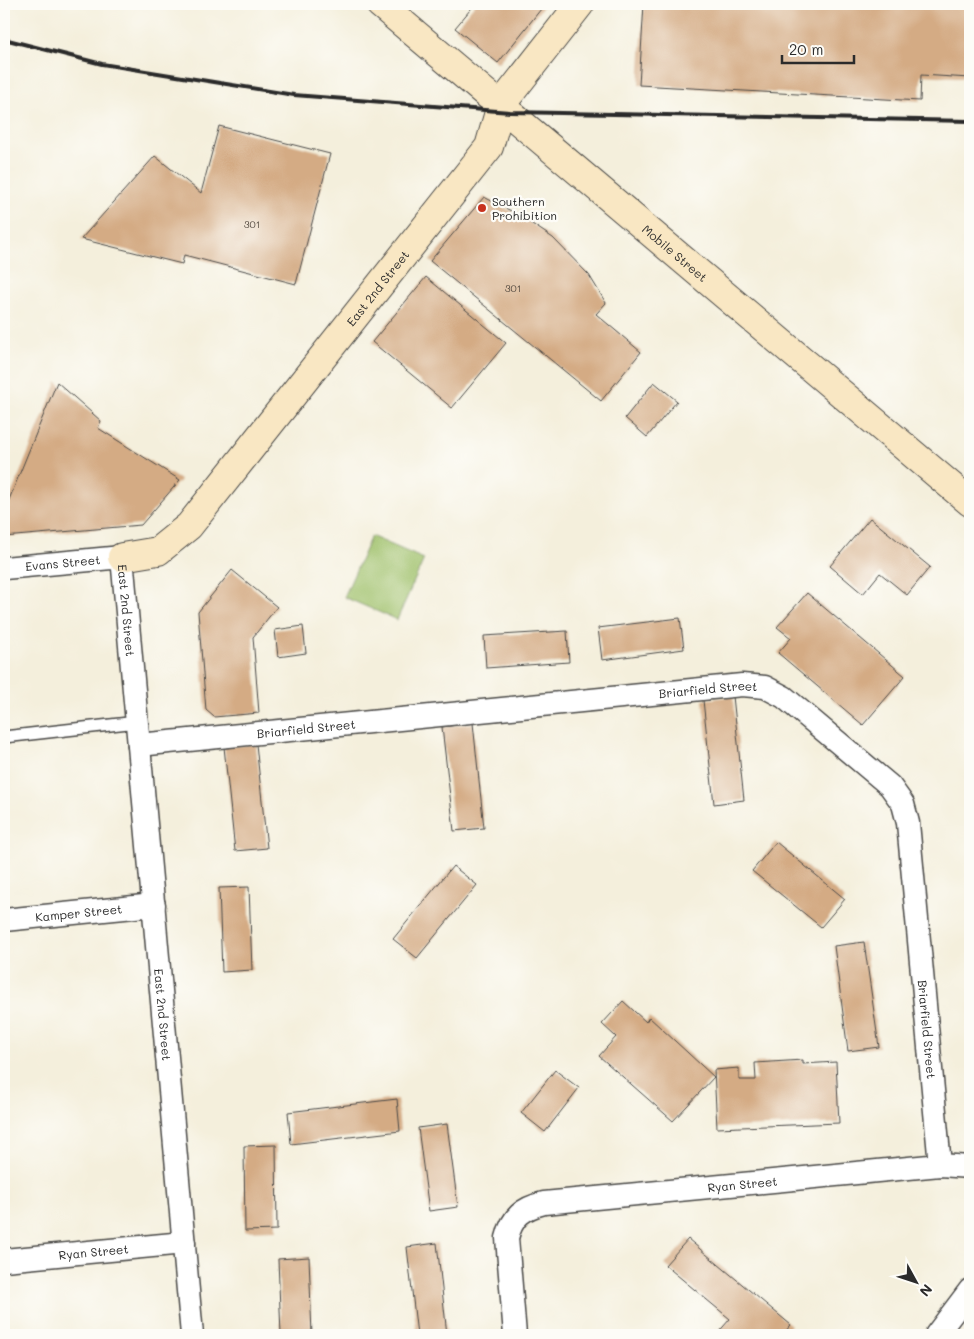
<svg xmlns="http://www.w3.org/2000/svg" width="974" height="1339" font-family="Mali,sans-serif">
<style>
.green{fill:#9ec069;stroke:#64764a}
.building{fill:#d4ab84}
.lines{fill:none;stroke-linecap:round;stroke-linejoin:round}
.lane-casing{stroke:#494846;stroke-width:14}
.street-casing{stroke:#494846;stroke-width:25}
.secondary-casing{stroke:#494846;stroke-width:30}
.lane{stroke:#fff;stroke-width:11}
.street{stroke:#fff;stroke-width:22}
.secondary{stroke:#f9e7c3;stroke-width:28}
.rail{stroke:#2b2b2b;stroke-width:4}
.poi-dot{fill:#c8321e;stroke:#fdfcf7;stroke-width:2}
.labels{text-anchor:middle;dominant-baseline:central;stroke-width:4.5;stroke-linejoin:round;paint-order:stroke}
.number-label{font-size:10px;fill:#554b41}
.poi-label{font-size:12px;fill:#2b2b2b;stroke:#fdfcf7;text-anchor:start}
.street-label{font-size:12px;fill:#2b2b2b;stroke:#fdfcf7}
</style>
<rect width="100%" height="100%" fill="#fdfcf7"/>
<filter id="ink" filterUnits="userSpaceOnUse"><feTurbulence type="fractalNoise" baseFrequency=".02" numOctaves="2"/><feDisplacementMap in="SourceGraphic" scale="10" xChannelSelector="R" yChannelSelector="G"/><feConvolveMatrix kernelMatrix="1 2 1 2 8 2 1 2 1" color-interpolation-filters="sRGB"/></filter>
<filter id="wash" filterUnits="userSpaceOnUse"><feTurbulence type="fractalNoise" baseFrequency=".0096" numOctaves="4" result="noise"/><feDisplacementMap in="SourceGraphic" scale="20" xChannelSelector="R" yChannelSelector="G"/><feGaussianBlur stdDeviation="1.12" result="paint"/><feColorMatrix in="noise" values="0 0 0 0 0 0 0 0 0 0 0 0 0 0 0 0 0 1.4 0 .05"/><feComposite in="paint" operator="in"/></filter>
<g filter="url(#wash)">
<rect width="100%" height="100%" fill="#f4efdc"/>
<path class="green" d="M371,536l53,23 -27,61 -53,-23z"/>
<g id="blocks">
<g class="building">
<path d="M475,4h70l-47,59 -43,-35z"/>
<path d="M644,4h326v74l-49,-3 -1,26 -281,-16z"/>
<path d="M219,126l111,28 -34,130 -112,-29 -2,9 -101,-25 74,-83 46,37z"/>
<path d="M484,197l33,17 36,24 36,37 17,28 -10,11 45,38 -40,49 -171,-140z"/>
<path d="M426,277l80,66 -54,65 -80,-66z"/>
<path d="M57,382l44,39 -3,7 82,52 -39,45 -137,12v-25z"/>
<path d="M654,382l23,19 -30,36 -22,-19z"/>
<path d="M870,518l60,49 -23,28 -27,-22 -17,21 -33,-28z"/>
<path d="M232,570l45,37 -24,30 6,76 -45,4 -8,-7 -8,-98z"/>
<path d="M807,593l98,83 -42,49 -85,-72 13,-15 -14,-11z"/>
<path d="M680,618l4,31 -82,11 -4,-32z"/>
<path d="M303,626l3,27 -28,4 -3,-27z"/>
<path d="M567,631l2,31 -83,6 -2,-32z"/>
<path d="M733,696l11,104 -30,4 -11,-104z"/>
<path d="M473,723l11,105 -30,3 -12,-104z"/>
<path d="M256,744l11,104 -32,3 -11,-104z"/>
<path d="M776,842l69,57 -24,28 -69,-56z"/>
<path d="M453,866l24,19 -60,73 -24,-19z"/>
<path d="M249,887l3,83 -30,2 -3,-84z"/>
<path d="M864,942l15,105 -31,4 -14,-105z"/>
<path d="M623,1001l23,21 3,-5 65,60 -41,44 -74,-65 17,-19 -14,-13z"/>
<path d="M803,1060v4l33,-2 3,61 -122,5 -3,-58 25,-2v12h17l-1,-17z"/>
<path d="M555,1070l24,18 -34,44 -24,-19z"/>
<path d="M397,1099l3,32 -109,13 -3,-32z"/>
<path d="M447,1124l11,83 -29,4 -11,-83z"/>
<path d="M276,1145l1,85 -32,1 -1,-85z"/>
<path d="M688,1239l103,86 -9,10h-66l14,-16 -65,-54z"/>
<path d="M437,1243l10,92h-30l-10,-88z"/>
<path d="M309,1257l3,78h-31l-3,-76z"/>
</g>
</g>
</g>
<g filter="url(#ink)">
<use href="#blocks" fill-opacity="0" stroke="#494846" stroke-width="1"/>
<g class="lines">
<defs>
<path id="lane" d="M4,737l133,-15"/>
<g id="street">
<path id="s1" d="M4,568l118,-11 70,778"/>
<path id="s2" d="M139,745l603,-60 23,2 19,10 106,89 13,18 5,19 32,342"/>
<path id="s3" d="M4,920l150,-15"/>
<path id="s4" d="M4,1260l180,-17"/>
<path id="s5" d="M515,1335l-8,-97c5,-21 16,-30 37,-35l396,-38 30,2"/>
<path d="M936,1335l34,-45"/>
</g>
<g id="secondary">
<path id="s6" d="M380,4l590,498"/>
<path id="s7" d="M122,557l36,-6 31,-25 300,-379 12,-42 79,-101"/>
</g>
</defs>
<use href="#lane" class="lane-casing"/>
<use href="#street" class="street-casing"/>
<use href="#secondary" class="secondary-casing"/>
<use href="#lane" class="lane"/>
<use href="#street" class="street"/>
<use href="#secondary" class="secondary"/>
<path class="rail" d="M4,39l98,25 192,31 216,17 460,9"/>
</g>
</g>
<circle class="poi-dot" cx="482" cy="208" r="5"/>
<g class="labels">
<g class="number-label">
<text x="252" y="224">301</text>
<text x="513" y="288">301</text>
</g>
<g class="poi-label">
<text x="492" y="201">Southern<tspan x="492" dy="14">Prohibition</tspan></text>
</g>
<g class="street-label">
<text stroke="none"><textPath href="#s6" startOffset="386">Mobile Street</textPath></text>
<text stroke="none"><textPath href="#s7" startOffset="380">East 2nd Street</textPath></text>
<text stroke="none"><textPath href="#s1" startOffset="59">Evans Street</textPath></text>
<text stroke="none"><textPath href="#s1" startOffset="172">East 2nd Street</textPath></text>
<text stroke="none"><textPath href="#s2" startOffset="572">Briarfield Street</textPath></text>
<text stroke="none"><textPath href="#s2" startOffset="168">Briarfield Street</textPath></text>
<text stroke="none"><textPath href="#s3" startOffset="75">Kamper Street</textPath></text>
<text stroke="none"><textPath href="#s1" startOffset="578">East 2nd Street</textPath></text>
<text stroke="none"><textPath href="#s2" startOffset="1038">Briarfield Street</textPath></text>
<text stroke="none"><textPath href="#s5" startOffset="351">Ryan Street</textPath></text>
<text stroke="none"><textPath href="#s4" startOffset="90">Ryan Street</textPath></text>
</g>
</g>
<rect width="974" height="1339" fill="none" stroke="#fdfcf7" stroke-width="20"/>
<g transform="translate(916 1282) rotate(130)" stroke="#fdfcf7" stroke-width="4" paint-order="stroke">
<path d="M0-4L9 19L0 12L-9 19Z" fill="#2b2b2b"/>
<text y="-8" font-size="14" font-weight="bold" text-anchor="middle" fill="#2b2b2b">N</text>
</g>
<path d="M782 55v8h72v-8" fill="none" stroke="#2b2b2b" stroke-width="2.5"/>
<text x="789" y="55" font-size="15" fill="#2b2b2b" stroke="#fdfcf7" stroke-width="4" paint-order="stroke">20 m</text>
</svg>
